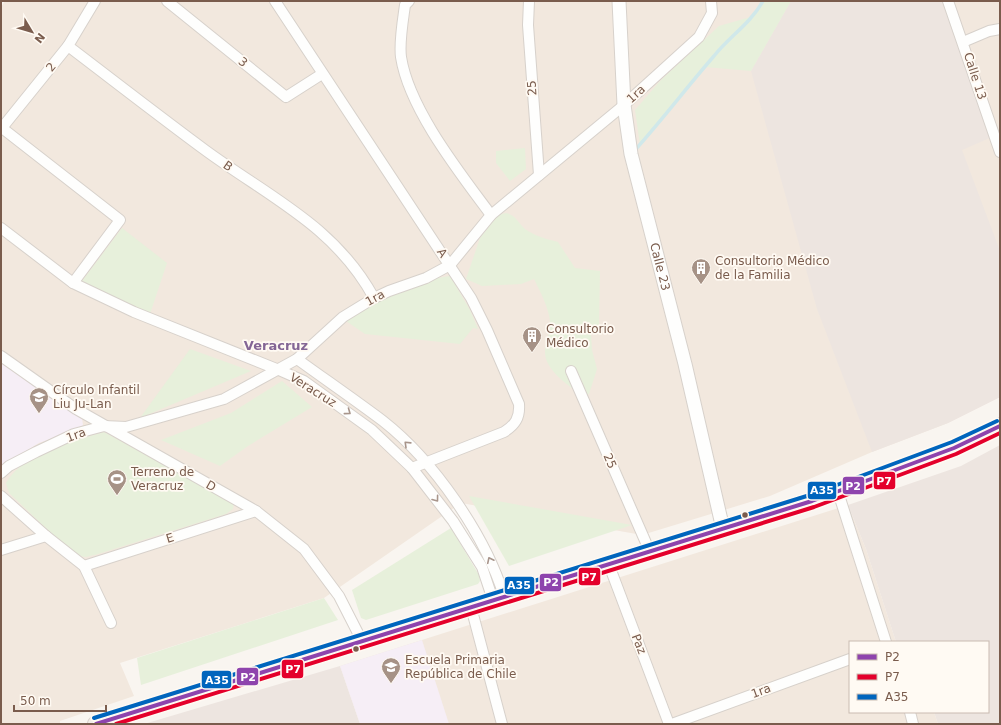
<svg xmlns="http://www.w3.org/2000/svg" width="1001" height="725" font-family="'DejaVu Sans',sans-serif">
<style>
.residential{fill:#f2e8de}
.industrial{fill:#ede5e0}
.education{fill:#f6eef6}
.green{fill:#e7f0db}
.lines{fill:none;stroke-linecap:round;stroke-linejoin:round}
.stream{stroke:#d0e8ea;stroke-width:3.5}
.minor-casing{stroke:#d7d1cb;stroke-width:12}
.tertiary-casing{stroke:#d7d1cb;stroke-width:15}
.primary-casing{stroke:#dad1cc;stroke-width:18}
.minor{stroke:#fefefd;stroke-width:10}
.tertiary{stroke:#fefefd;stroke-width:13}
.primary{stroke:#f3eee8;stroke-width:16}
.bus-1-casing{stroke:#fffaf3;stroke-width:7}
.bus-2-casing{stroke:#fffaf3;stroke-width:7}
.bus-3-casing{stroke:#fffaf3;stroke-width:7}
.bus-1{stroke:#8e44ad;stroke-width:4}
.bus-2{stroke:#e4002b;stroke-width:4}
.bus-3{stroke:#0065bd;stroke-width:4}
.oneway{stroke:#a8958b}
.bus-dot{fill:#7a5c4d;stroke:#fffaf3;stroke-width:1.5}
.labels{text-anchor:middle;dominant-baseline:central;stroke-width:3.5;stroke-linejoin:round;paint-order:stroke}
.street-label{font-size:12px;fill:#7a5c4d;stroke:#fffaf3}
.poi-label{font-size:12px;fill:#7a5c4d;stroke:#fffaf3;text-anchor:start}
.neighbourhood-label{font-size:13px;font-weight:bold;fill:#846695;stroke:#fffaf3}
.line-badge{stroke:#fffaf3;stroke-width:1.5}
.badge-label{font-size:11px;text-anchor:middle;font-weight:bold;fill:#fff}
</style>
<rect width="100%" height="100%" fill="#f9f5f0"/>
<g class="residential">
<path d="M5,1h995v396l-52,26 -76,29 -102,44 -128,39 -181,-32 -137,95 -204,65 14,33 -74,25v3h-59v-717z"/>
<path d="M848,505l18,44 30,93h-46v70h84l4,12h-578l-20,-58z"/>
</g>
<g class="industrial">
<path d="M791,1h154l47,136 -30,13 38,101v146l-52,26 -76,29 -55,-143 -66,-238z"/>
<path d="M1000,445v279h-62l-4,-12h54v-70h-92l-30,-93 -18,-44 113,-39z"/>
<path d="M340,666l20,58h-216z"/>
</g>
<g class="education">
<path d="M1,363l71,47 10,8 1,7 -3,3 -41,15 -38,23z"/>
<path d="M422,640l27,84h-89l-20,-58z"/>
</g>
<g class="green">
<path d="M763,1h28l-40,70 -46,-4 -65,78 -5,-35 26,-30 58,-54 35,-10z"/>
<path d="M525,148l1,21 -16,12 -14,-18v-12z"/>
<path d="M506,213c10,2 12,10 19,16 10,7 21,10 33,13l17,26 25,3 -1,54 -8,10 1,15 5,19 -8,25 -7,2c-13,-11 -37,-25 -37,-44 0,-9 5,-18 5,-27 1,-13 -10,-34 -16,-46l-13,5 -39,2 -16,-7 14,-41 18,-23z"/>
<path d="M122,228l45,35 -17,51 -68,-33z"/>
<path d="M450,276l20,34 8,19 -5,-1 -13,16 -95,-10 -19,-13c30,-21 67,-40 104,-45z"/>
<path d="M190,349l61,22 -111,47z"/>
<path d="M282,381l30,26 -64,39 -28,20 -59,-26 70,-27z"/>
<path d="M104,432l130,71 -1,6 -7,5 -131,41c-3,0 -7,2 -10,2 -14,-1 -62,-52 -76,-64l-3,-10c19,-32 64,-41 98,-51z"/>
<path d="M469,496l163,29 -123,41z"/>
<path d="M451,528l28,47 1,6 -2,3 -112,36 -5,-2 -9,-28z"/>
<path d="M324,598l14,22 -197,65 -4,-27z"/>
</g>
<g class="lines">
<path class="stream" d="M635,150c27,-30 52,-63 79,-94 16,-20 36,-32 49,-55"/>
<defs>
<g id="minor">
<path d="M167,1l119,96 36,-23"/>
<path d="M275,1l196,297 16,32 32,74c1,14 -4,21 -15,28l-92,36"/>
<path d="M409,1l-4,4c-2,15 -6,37 -4,52 8,52 59,116 90,158"/>
<path d="M529,1l-1,24 11,150"/>
<path d="M948,1l52,151"/>
<path d="M963,42l26,-11 11,-2"/>
<path d="M68,46c46,35 91,70 137,104 64,47 130,76 169,148"/>
<path d="M2,128l118,92 -47,63"/>
<path d="M1,129l67,-83 27,-45"/>
<path d="M1,228l72,55 61,29 145,58 25,11 68,49 40,38 41,53 29,46 11,33"/>
<path d="M1,356l75,53 180,102 48,38 35,47 23,45"/>
<path d="M297,359c29,21 58,41 86,62 51,40 102,114 121,175"/>
<path d="M571,371l79,181"/>
<path d="M1,473l8,-7 27,-14 38,-18 30,-8 22,1 98,-28 73,-40 46,-42 31,-19 15,-7 37,-13 24,-13 41,-50 133,-110 75,-68 13,-24 -1,-12"/>
<path d="M838,492l48,150"/>
<path d="M1,496l45,40 38,30 27,57"/>
<path d="M1,550l45,-14"/>
<path d="M609,565l60,159"/>
<path d="M84,566l172,-55"/>
<path d="M471,607l31,117"/>
<path d="M910,712l3,12"/>
<path d="M672,724l178,-65"/>
</g>
<g id="tertiary">
<path id="s1" d="M619,1l5,104 7,49 54,210 38,165"/>
</g>
<path id="primary" d="M96,724l716,-223 142,-53 46,-22"/>
</defs>
<use href="#minor" class="minor-casing"/>
<use href="#tertiary" class="tertiary-casing"/>
<use href="#primary" class="primary-casing"/>
<use href="#minor" class="minor"/>
<use href="#tertiary" class="tertiary"/>
<use href="#primary" class="primary"/>
<defs>
<path id="bus-1" d="M96,724l716,-223 142,-53 46,-22"/>
<path id="bus-2" d="M116,724l698,-217 142,-53 44,-21"/>
<path id="bus-3" d="M94,718l716,-223 142,-53 45,-21"/>
</defs>
<use href="#bus-1" class="bus-1-casing"/>
<use href="#bus-2" class="bus-2-casing"/>
<use href="#bus-3" class="bus-3-casing"/>
<use href="#bus-1" class="bus-1"/>
<use href="#bus-2" class="bus-2"/>
<use href="#bus-3" class="bus-3"/>
</g>
<defs><path id="oneway-chevron" d="M-2-3.5L2.5 0L-2 3.5" fill="none" stroke-width="1.6" stroke-linecap="round" stroke-linejoin="round"/></defs>
<g class="oneway">
<use href="#oneway-chevron" transform="translate(348 412) rotate(36)"/>
<use href="#oneway-chevron" transform="translate(407 444) rotate(-136)"/>
<use href="#oneway-chevron" transform="translate(436 499) rotate(53)"/>
<use href="#oneway-chevron" transform="translate(490 560) rotate(-116)"/>
</g>
<defs>
<symbol id="building-pin" viewBox="-11 -11 22 30"><path d="M0 17L-7.5 6A9.5 9.5 0 1 1 7.5 6Z" fill="#a69286" stroke="#fffaf3"/><path d="M-4-6H4V6H1V3H-1V6H-4ZM-2.5-4.3h1.7v1.8h-1.7ZM.8-4.3h1.7v1.8H.8ZM-2.5-1h1.7V.8h-1.7ZM.8-1h1.7V.8H.8Z" fill="#fff"/></symbol>
<symbol id="school-pin" viewBox="-11 -11 22 30"><path d="M0 17L-7.5 6A9.5 9.5 0 1 1 7.5 6Z" fill="#a69286" stroke="#fffaf3"/><path d="M0-5L7-2L0 1L-7-2ZM-4 1L0 2.5L4 1V4Q0 6-4 4Z" fill="#fff"/></symbol>
<symbol id="stadium-pin" viewBox="-11 -11 22 30"><path d="M0 17L-7.5 6A9.5 9.5 0 1 1 7.5 6Z" fill="#a69286" stroke="#fffaf3"/><path d="M0-5a6.5 5 0 1 0 0 10a6.5 5 0 1 0 0-10ZM-3.5-1.8h7v3.6h-7Z" fill="#fff"/></symbol>
</defs>
<g fill-rule="evenodd">
<use href="#building-pin" x="690" y="257" width="22" height="30"/>
<use href="#building-pin" x="521" y="325" width="22" height="30"/>
<use href="#school-pin" x="28" y="386" width="22" height="30"/>
<use href="#stadium-pin" x="106" y="468" width="22" height="30"/>
<use href="#school-pin" x="380" y="656" width="22" height="30"/>
</g>
<g class="bus-dot">
<circle cx="745" cy="515" r="3.5"/>
<circle cx="356" cy="649" r="3.5"/>
</g>
<g class="labels">
<g class="street-label">
<text transform="translate(243 62) rotate(39)">3</text>
<text transform="translate(51 67) rotate(-51)">2</text>
<text transform="translate(975 76) rotate(72)">Calle 13</text>
<text transform="translate(532 88) rotate(-94)">25</text>
<text transform="translate(636 94) rotate(-42)">1ra</text>
<text transform="translate(228 166) rotate(35)">B</text>
<text transform="translate(442 253) rotate(56)">A</text>
<text stroke="none"><textPath href="#s1" startOffset="270">Calle 23</textPath></text>
<text transform="translate(375 298) rotate(-29)">1ra</text>
<text transform="translate(313 390) rotate(32)">Veracruz</text>
<text transform="translate(76 435) rotate(-20)">1ra</text>
<text transform="translate(610 461) rotate(67)">25</text>
<text transform="translate(211 486) rotate(29)">D</text>
<text transform="translate(170 538) rotate(-17)">E</text>
<text transform="translate(639 644) rotate(69)">Paz</text>
<text transform="translate(761 691) rotate(-20)">1ra</text>
</g>
<g class="poi-label">
<text x="715" y="261">Consultorio Médico<tspan x="715" dy="14">de la Familia</tspan></text>
<text x="546" y="329">Consultorio<tspan x="546" dy="14">Médico</tspan></text>
<text x="53" y="390">Círculo Infantil<tspan x="53" dy="14">Liu Ju-Lan</tspan></text>
<text x="131" y="472">Terreno de<tspan x="131" dy="14">Veracruz</tspan></text>
<text x="405" y="660">Escuela Primaria<tspan x="405" dy="14">República de Chile</tspan></text>
</g>
<g class="neighbourhood-label">
<text x="276" y="345">Veracruz</text>
</g>
</g>
<g class="line-badge">
<rect x="873" y="471" width="23" height="19" rx="4" fill="#e4002b"/>
<rect x="842" y="476" width="23" height="19" rx="4" fill="#8e44ad"/>
<rect x="807" y="481" width="30" height="19" rx="4" fill="#0065bd"/>
<rect x="578" y="567" width="23" height="19" rx="4" fill="#e4002b"/>
<rect x="539" y="573" width="23" height="19" rx="4" fill="#8e44ad"/>
<rect x="504" y="576" width="31" height="19" rx="4" fill="#0065bd"/>
<rect x="281" y="659" width="23" height="20" rx="4" fill="#e4002b"/>
<rect x="236" y="667" width="23" height="19" rx="4" fill="#8e44ad"/>
<rect x="201" y="670" width="31" height="19" rx="4" fill="#0065bd"/>
</g>
<g class="badge-label">
<text x="884" y="485">P7</text>
<text x="853" y="490">P2</text>
<text x="822" y="494">A35</text>
<text x="589" y="581">P7</text>
<text x="551" y="586">P2</text>
<text x="519" y="589">A35</text>
<text x="293" y="673">P7</text>
<text x="248" y="681">P2</text>
<text x="217" y="684">A35</text>
</g>
<rect width="1001" height="725" fill="none" stroke="#7a5c4d" stroke-width="4"/>
<rect x="849" y="641" width="140" height="72" fill="#fffaf3" stroke="#cabbb1"/>
<rect x="857" y="654" width="20" height="6" fill="#8e44ad" stroke="#cabbb1"/>
<text x="885" y="661" font-size="12" fill="#7a5c4d">P2</text>
<rect x="857" y="674" width="20" height="6" fill="#e4002b" stroke="#cabbb1"/>
<text x="885" y="681" font-size="12" fill="#7a5c4d">P7</text>
<rect x="857" y="694" width="20" height="6" fill="#0065bd" stroke="#cabbb1"/>
<text x="885" y="701" font-size="12" fill="#7a5c4d">A35</text>
<g transform="translate(32 32) rotate(128)" stroke="#fffaf3" stroke-width="3" paint-order="stroke">
<path d="M0-3L7 15L0 10L-7 15Z" fill="#7a5c4d"/>
<text y="-6" font-size="11" font-weight="bold" text-anchor="middle" fill="#7a5c4d">N</text>
</g>
<path d="M14 705v6h92v-6" fill="none" stroke="#7a5c4d" stroke-width="2"/>
<text x="20" y="705" font-size="12" fill="#7a5c4d" stroke="#fffaf3" stroke-width="3" paint-order="stroke">50 m</text>
</svg>
